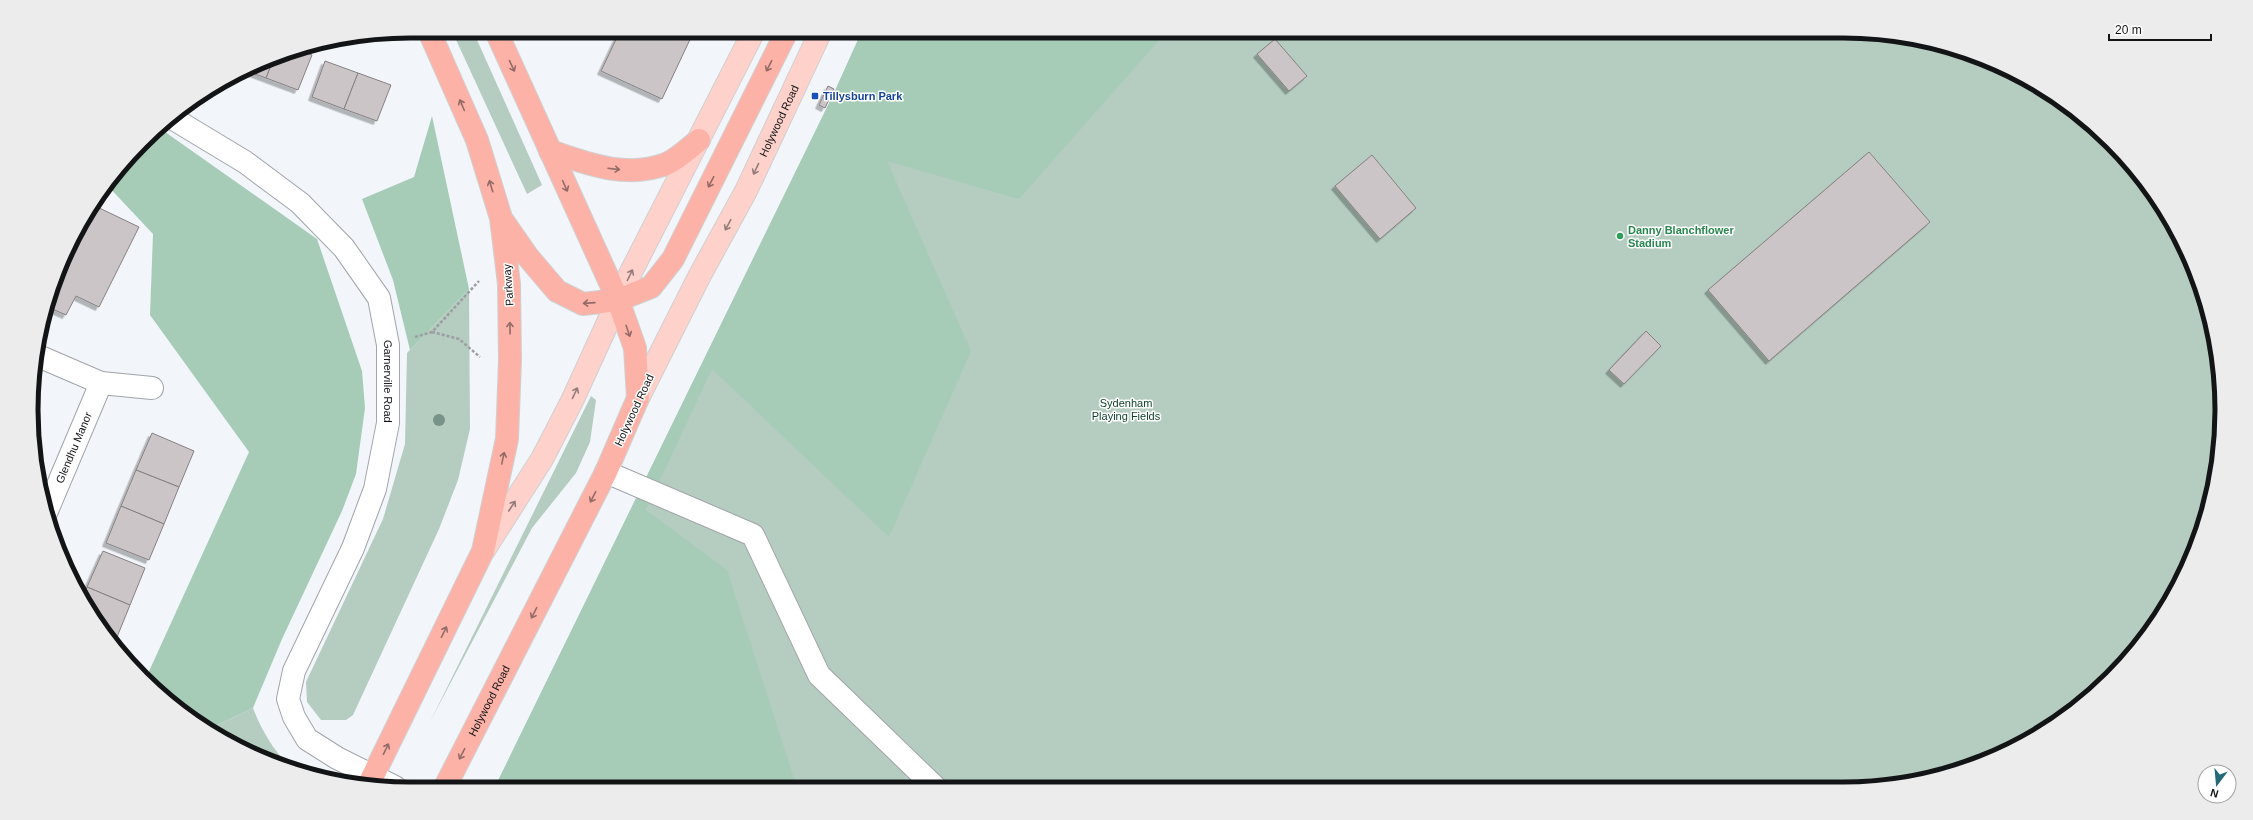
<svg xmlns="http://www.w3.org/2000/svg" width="2253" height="820" font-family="Helvetica,sans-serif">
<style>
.green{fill:#b5ccc0}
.forest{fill:#a6ccb8}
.building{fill:#ccc5c7;stroke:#868082;filter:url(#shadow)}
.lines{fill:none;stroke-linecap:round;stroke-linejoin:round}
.minor-casing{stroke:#a1a4a9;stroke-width:24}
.major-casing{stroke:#d0d0d0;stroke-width:24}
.highway-casing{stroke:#d0d0d0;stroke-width:24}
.path{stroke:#9b9da1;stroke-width:2.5;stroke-dasharray:3 2;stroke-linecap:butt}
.minor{stroke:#fff;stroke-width:22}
.major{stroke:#fed1cb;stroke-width:22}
.highway{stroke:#fdb2a8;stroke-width:22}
.tree{fill:#769289}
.oneway{stroke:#946b66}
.oneway2{stroke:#947c7a}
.transit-dot{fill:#1a4fb4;stroke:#fff;stroke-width:1.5}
.leisure-dot{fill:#2e9e5b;stroke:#fff;stroke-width:1.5}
.labels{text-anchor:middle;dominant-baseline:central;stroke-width:3;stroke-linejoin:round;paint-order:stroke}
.transit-label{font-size:11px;font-weight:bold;fill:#164399;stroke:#fff;text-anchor:start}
.street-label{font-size:11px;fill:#131416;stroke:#fff}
.leisure-label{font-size:11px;font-weight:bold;fill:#27864d;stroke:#fff;text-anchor:start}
.park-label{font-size:11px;fill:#10412d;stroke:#fff}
.rim{fill:none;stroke:#131416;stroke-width:5}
</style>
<defs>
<filter id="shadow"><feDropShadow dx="-3.5" dy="3.5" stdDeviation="0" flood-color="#0004"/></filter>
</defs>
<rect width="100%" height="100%" fill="#f2f5fa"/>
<g class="green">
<path d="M452,31h21l69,154 -15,9z"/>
<path d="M862,31h981l98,13 69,26 64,39 54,51 43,60 31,68 17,72 2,75 -12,73 -38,92 -78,95 -83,55 -117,36 -1399,3 340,-696z"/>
<path d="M469,289l1,140 -12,51 -19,49 -86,186 -7,5h-25l-14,-18 -1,-20 77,-163 22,-75 2,-91z"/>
<path d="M591,396l5,4 -6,42 -14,31 -44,55 -102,194z"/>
<path d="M253,708c7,19 21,44 37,58l-81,-37z"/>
</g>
<g class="forest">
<path d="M862,31h305l-148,168 -132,-38 84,190 -82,186 -177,-168 -66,141 81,60 70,218 -303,1 340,-696z"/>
<path d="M432,116l37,173 -59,61 -17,-70 -31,-81 52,-22z"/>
<path d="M158,127l159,112 45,132 3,37 -9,66 -14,37 -60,128 -29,69 -44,21 -10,-4 -54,-45 104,-228 -99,-137 3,-81 -47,-50z"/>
</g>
<g class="building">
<path d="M620,31h74l-32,68 -61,-28z"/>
<path d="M1275,39l32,37 -18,15 -32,-37z"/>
<path d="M299,50l13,5 -14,35 -32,-12 8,-21z"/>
<path d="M274,57l-8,21 -19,-7 18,-11z"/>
<path d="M325,61l33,12 -14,36 -32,-12z"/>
<path d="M358,73l33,12 -14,36 -33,-12z"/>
<path d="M828,86l6,3 -9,19 -6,-3z"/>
<path d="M1869,152l61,70 -161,139 -61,-71z"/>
<path d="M1372,155l44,53 -36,31 -45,-53z"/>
<path d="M93,205l46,22 -40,80 -23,-11 -10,19 -16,-7 20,-66z"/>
<path d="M1646,331l15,15 -37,38 -15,-14z"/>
<path d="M152,433l42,18 -15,36 -43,-17z"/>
<path d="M136,470l43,17 -15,37 -43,-18z"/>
<path d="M121,506l43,18 -15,36 -43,-17z"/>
<path d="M103,551l42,17 -15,37 -43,-18z"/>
<path d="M87,587l43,18 -15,37 -4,-2 -16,-19 -11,-25z"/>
</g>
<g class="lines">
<defs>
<g id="minor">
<path id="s1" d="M172,118l73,44 55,41 44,45 35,50 9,47v78l-13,66 -22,59 -59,123 -6,28 6,18 13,22 30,19 58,29"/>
<path d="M36,355l65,28 51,5"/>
<path d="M606,472l147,63 66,140 117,113"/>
<path id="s2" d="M46,513l55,-130"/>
</g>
<g id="major">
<path id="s3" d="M638,398l62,-123 46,-84 75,-160"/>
<path d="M484,550l58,-91 30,-58 59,-129 123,-241"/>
</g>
<g id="highway">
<path d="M550,151c38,13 76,28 116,13 12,-5 23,-16 33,-24"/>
<path d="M503,221l25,36 29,34 26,13 35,-4 33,-13 22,-28 114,-228"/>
<path d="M369,784l114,-233 24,-112 3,-79 -1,-76 -8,-66 -24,-78 -48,-109"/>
<path id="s4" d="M444,789l162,-317 32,-74 -3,-50 -17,-48 -122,-269"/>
</g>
</defs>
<use href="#minor" class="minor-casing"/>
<use href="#major" class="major-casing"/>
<use href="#highway" class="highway-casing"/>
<g class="path">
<path d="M432,332l27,7 21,18"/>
<path d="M415,337l17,-5 47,-51"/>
</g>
<use href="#minor" class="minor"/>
<use href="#major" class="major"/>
<use href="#highway" class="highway"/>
</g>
<circle class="tree" cx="439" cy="420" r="6"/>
<defs><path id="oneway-shaft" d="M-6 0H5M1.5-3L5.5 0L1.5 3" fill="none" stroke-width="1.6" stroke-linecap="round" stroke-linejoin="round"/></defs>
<g class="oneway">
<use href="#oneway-shaft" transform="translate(512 66) rotate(65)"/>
<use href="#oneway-shaft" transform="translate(769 66) rotate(117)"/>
<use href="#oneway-shaft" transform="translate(462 105) rotate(-113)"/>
<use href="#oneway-shaft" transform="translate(614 169) rotate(7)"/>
<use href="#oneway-shaft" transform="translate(711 182) rotate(117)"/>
<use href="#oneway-shaft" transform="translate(491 186) rotate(-107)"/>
<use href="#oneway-shaft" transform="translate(565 186) rotate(66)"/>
<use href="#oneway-shaft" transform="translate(589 303) rotate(176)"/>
<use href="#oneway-shaft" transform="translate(510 328) rotate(-91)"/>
<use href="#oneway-shaft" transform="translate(628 331) rotate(71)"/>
<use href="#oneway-shaft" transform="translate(503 458) rotate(-78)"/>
<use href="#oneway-shaft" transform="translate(593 497) rotate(117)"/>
<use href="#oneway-shaft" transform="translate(534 613) rotate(117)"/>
<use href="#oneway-shaft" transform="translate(444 632) rotate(-64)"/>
<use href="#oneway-shaft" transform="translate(386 749) rotate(-64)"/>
<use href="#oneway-shaft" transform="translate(462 754) rotate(117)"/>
</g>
<g class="oneway2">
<use href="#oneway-shaft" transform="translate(756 169) rotate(115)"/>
<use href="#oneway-shaft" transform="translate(728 225) rotate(118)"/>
<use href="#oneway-shaft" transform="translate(630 275) rotate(-64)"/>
<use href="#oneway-shaft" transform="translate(575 393) rotate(-65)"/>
<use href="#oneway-shaft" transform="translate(512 506) rotate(-57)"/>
</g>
<rect class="transit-dot" x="811" y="92" width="8" height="8" rx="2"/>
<circle class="leisure-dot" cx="1620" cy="236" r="4"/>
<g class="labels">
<g class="transit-label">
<text x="823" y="96">Tillysburn Park</text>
</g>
<g class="street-label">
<text stroke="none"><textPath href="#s3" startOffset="311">Holywood Road</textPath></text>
<text transform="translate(508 285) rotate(-94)">Parkway</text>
<text stroke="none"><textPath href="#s1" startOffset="362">Garnerville Road</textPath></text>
<text transform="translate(634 410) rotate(-65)">Holywood Road</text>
<text stroke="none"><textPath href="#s2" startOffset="71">Glendhu Manor</textPath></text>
<text stroke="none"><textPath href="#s4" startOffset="99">Holywood Road</textPath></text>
</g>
<g class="leisure-label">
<text x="1628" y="230">Danny Blanchflower<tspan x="1628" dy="13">Stadium</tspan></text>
</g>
<g class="park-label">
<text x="1126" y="403">Sydenham<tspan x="1126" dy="13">Playing Fields</tspan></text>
</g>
</g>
<path d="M0 0H2253V820H0ZM410 38H1843A372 372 0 0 1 2215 410V410A372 372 0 0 1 1843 782H410A372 372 0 0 1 38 410V410A372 372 0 0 1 410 38Z" fill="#ececec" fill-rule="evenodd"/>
<path class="rim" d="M410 38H1843A372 372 0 0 1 2215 410V410A372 372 0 0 1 1843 782H410A372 372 0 0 1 38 410V410A372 372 0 0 1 410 38Z"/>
<g transform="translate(2217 784) rotate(196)"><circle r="19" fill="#ffffff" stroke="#a1a1a2"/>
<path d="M0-3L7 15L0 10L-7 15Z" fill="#246a79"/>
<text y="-6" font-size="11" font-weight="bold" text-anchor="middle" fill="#131416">N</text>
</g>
<path d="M2109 34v6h102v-6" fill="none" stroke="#131416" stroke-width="2"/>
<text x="2115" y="34" font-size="12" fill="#131416" stroke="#ffffff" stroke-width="3" paint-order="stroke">20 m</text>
</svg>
